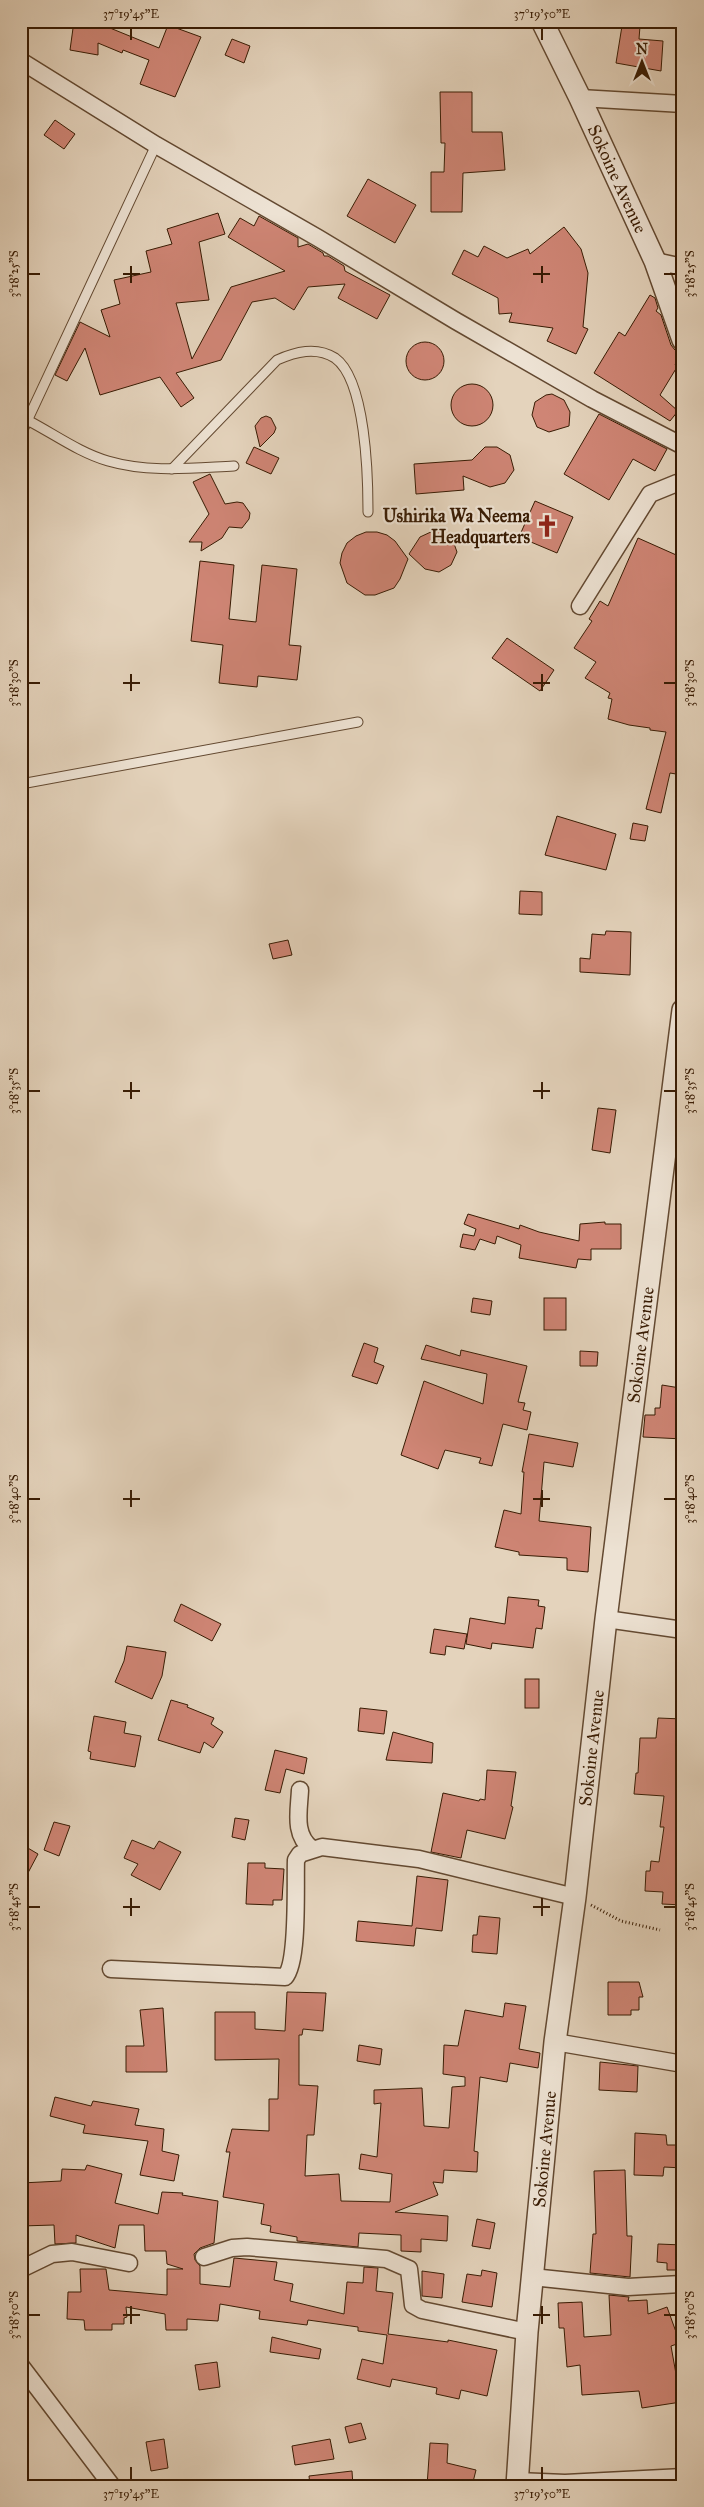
<svg xmlns="http://www.w3.org/2000/svg" width="704" height="2507" font-family="'IM FELL Great Primer',serif">
<style>
.building{fill:#cf8575;stroke:#381b03}
.lines{fill:none;stroke-linecap:round;stroke-linejoin:round}
.service-casing{stroke:#634931;stroke-width:11}
.minor-casing{stroke:#634931;stroke-width:19}
.tertiary-casing{stroke:#634931;stroke-width:24}
.path{stroke:#381b03;stroke-width:3;stroke-dasharray:1 2.5;stroke-linecap:butt}
.service{stroke:#ede2d3;stroke-width:9}
.minor{stroke:#ede2d3;stroke-width:16}
.tertiary{stroke:#ede2d3;stroke-width:21}
.ticks{fill:none;stroke:#381b03;stroke-width:2}
.labels{text-anchor:middle;dominant-baseline:central;stroke-width:4.5;stroke-linejoin:round;paint-order:stroke}
.street-label{font-size:18px;fill:#381b03;stroke:#ede2d3}
.poi-label{font-size:18px;font-weight:bold;fill:#381b03;stroke:#ede2d3;text-anchor:end}
.neatline{fill:none;stroke:#381b03;stroke-width:2}
.ticks-label{font-size:12px;text-anchor:middle;fill:#381b03}
</style>
<rect width="100%" height="100%" fill="#e4d3bc"/>
<filter id="stains"><feTurbulence type="fractalNoise" baseFrequency=".004" numOctaves="4"/><feColorMatrix values="0 0 0 0 .2 0 0 0 0 .09 0 0 0 0 .02 0 0 0 .5 -.17"/></filter>
<radialGradient id="worn" r=".72"><stop offset=".6" stop-color="#630" stop-opacity="0"/><stop offset="1" stop-color="#630" stop-opacity=".3"/></radialGradient>
<g class="building">
<path d="M74,21l37,3 -1,4 49,20 9,-23 33,12 -26,60 -35,-13 9,-24 -26,-10 -1,3 -24,-10v12l-28,-5z"/>
<path d="M622,26h18l-1,13 24,2 -2,30 -45,-8z"/>
<path d="M232,39l18,7 -6,17 -19,-8z"/>
<path d="M440,92h32v40h30l3,38 -42,3 -1,39h-31v-40h13l1,-29h-4z"/>
<path d="M55,120l20,14 -11,15 -20,-14z"/>
<path d="M368,179l48,26 -21,38 -48,-27z"/>
<path d="M218,213l7,21 -26,8 10,58 -33,3 16,56 39,-72 54,-16 -57,-34 12,-19 14,8 5,-10 39,22v9l10,-3 15,9 1,3h4l16,10 1,5 45,24 -13,24 -39,-21 7,-14 -37,3 -14,23 -19,-12 -23,4 -31,58 -45,13 18,25 -13,9 -21,-30 -60,18 -15,-47 -18,33 -12,-6 25,-53 30,15 -9,-27 19,-6 -6,-24 37,-8 -5,-21 26,-7 -5,-15z"/>
<path d="M564,227l17,22 7,24 -5,54 5,2 -12,25 -29,-13 6,-13 -44,-6 3,-9 -13,1 -1,-16 -46,-24 12,-24 14,7 6,-11 23,12 21,-9 2,5z"/>
<path d="M650,295l5,3 3,10 -2,3 5,4 10,30 4,5 8,2 -8,13 2,2 -17,28 18,16 -8,10 -76,-48 25,-41 6,4z"/>
<circle cx="425" cy="361" r="19"/>
<circle cx="472" cy="405" r="21"/>
<path d="M552,394l12,6 6,12 -1,14 -20,6 -12,-5 -5,-12 3,-13 11,-7z"/>
<path d="M599,414l68,35 -12,22 -22,-12 -24,41 -45,-26z"/>
<path d="M266,416l5,2 5,10 -2,5 -14,14 -5,-21 6,-8z"/>
<path d="M254,447l25,11 -8,16 -25,-11z"/>
<path d="M485,447h12l13,8 4,15 -9,13 -15,4 -27,-11 1,14 -48,4 -2,-30 58,-4z"/>
<path d="M210,474l15,30 12,-2 6,1 7,10 -1,6 -7,9 -13,-1 -7,11 -21,13 1,-9h-13l20,-28 -16,-32z"/>
<path d="M535,501l38,16 -16,36 -38,-16z"/>
<path d="M433,531h7l12,7 5,14 -6,13 -12,7 -14,-3 -16,-15 11,-17z"/>
<path d="M366,532h11l10,3 8,6 13,18 -8,20 -6,9 -19,7h-10l-18,-12 -7,-20 2,-10 5,-10 9,-7z"/>
<path d="M638,538l45,20v187l-7,29 -6,-1 -9,40 -15,-4 20,-77 -16,-2v-2l-21,-3 -21,-6 4,-20 -4,-1 2,-5 -25,-15 11,-16 -22,-14 18,-27 -3,-2 11,-18 8,5z"/>
<path d="M200,561l34,4 -5,54 27,3 6,-57 35,4 -8,76 12,1 -4,34 -39,-4 -1,11 -38,-4 4,-38 -32,-4z"/>
<path d="M507,638l47,32 -14,21 -48,-33z"/>
<path d="M557,816l59,18 -10,36 -61,-15z"/>
<path d="M633,823l15,3 -3,15 -15,-2z"/>
<path d="M520,891l22,1v23l-23,-1z"/>
<path d="M606,931l25,1 -1,43 -50,-3v-14l10,1 2,-25 13,1z"/>
<path d="M288,940l4,15 -19,4 -4,-15z"/>
<path d="M598,1108l18,2 -6,43 -18,-3z"/>
<path d="M468,1214l51,15 1,-4 19,7 40,9 1,-17 25,-2v2h16v25h-30v11l-13,-1 -2,9 -57,-10 2,-13 -24,-9 -2,8 -15,-5 -5,11 -15,-3 3,-13 11,2 2,-7 -12,-5z"/>
<path d="M473,1298l19,3 -2,14 -19,-3z"/>
<rect x="544" y="1298" width="22" height="32"/>
<path d="M364,1343l14,5 -4,14 10,4 -7,18 -25,-8z"/>
<path d="M426,1345l34,11 1,-6 66,16 -9,36 7,1 -2,7 8,2 -4,18 -24,-6 -11,42 -13,-3 2,-5 -36,-8 -7,19 -37,-14 23,-74 59,23 4,-30 -66,-15z"/>
<path d="M580,1351l18,1 -1,14h-17z"/>
<path d="M662,1385l18,3v2l3,1v48l-40,-2 2,-22h10v-7h5z"/>
<path d="M529,1434l49,9 -5,24 -29,-5 -5,59 52,6 -3,45 -21,-2v-12l-48,-3v-3l-24,-5 9,-37 17,4 3,-42h-2z"/>
<path d="M508,1597l31,3 -1,6 7,1 -3,22 -6,-1 -3,20 -41,-5 -1,6 -25,-5 4,-26 35,6z"/>
<path d="M181,1604l40,20 -9,17 -38,-20z"/>
<path d="M434,1629l33,5 -3,15 -18,-3 -1,9 -15,-2z"/>
<path d="M127,1646l39,6 -4,24 -10,23 -37,-17 9,-21z"/>
<rect x="525" y="1679" width="14" height="29"/>
<path d="M171,1700l17,5 -1,2 27,11 -3,6 12,8 -10,16 -9,-6 -4,11 -42,-13z"/>
<path d="M360,1708l27,3 -3,23 -26,-3z"/>
<path d="M94,1716l32,6 -2,11 17,3 -6,31 -45,-8 1,-7 -3,-1z"/>
<path d="M658,1718l25,1v186l-21,-1 1,-12 -18,-1 1,-20h4l1,-10 8,1 5,-35h-4l4,-31 -30,-2 2,-21h2l2,-35h16z"/>
<path d="M393,1732l40,11 -1,20 -46,-3z"/>
<path d="M275,1750l32,8 -3,16 -18,-5 -6,24 -15,-3z"/>
<path d="M487,1770l29,2 -5,34 2,1 -8,32 -38,-9 -6,28 -30,-6 12,-59 36,8 1,-2 5,1z"/>
<path d="M235,1818l14,2 -4,20 -13,-3z"/>
<path d="M54,1822l16,4 -11,30 -15,-6z"/>
<path d="M132,1840l22,9 5,-8 22,11 -21,38 -29,-15 7,-11 -14,-6z"/>
<path d="M21,1844l17,10 -17,32z"/>
<path d="M248,1863h17v5l19,1 -2,31h-9v5l-27,-1z"/>
<path d="M417,1876l31,4 -6,51 -26,-3 -2,18 -58,-5 2,-20 54,5z"/>
<path d="M479,1916l21,2 -3,36 -25,-2 1,-17h4z"/>
<path d="M608,1982h31l4,15h-4v13h-8v5h-23z"/>
<path d="M287,1992l39,1 -3,38 -20,-2 -1,6h-3v50l19,1 -4,49h-7l-2,41 34,-2 2,27 49,1 2,-28 -33,-5 2,-15 16,3 4,-54 -7,1v-14l48,-2 2,38 25,2 3,-41 13,-1v-9l-22,-3 1,-29 14,1 7,-36 38,7 2,-14 21,3 -7,43 21,4 -2,15 -28,-5 -3,19 -27,-5 -6,74 4,1 -1,20 -33,-2 -1,13 -10,-1 5,13 -43,17 53,4 -1,25 -26,-2v13l-20,-1v-16l-42,-2 -1,14 -61,-6v-4l-27,-5 1,-6 -10,-2 3,-20 -41,-7 7,-45h-4l6,-23 37,2v-32h9l1,-40 -64,1v-48h40v17l30,2z"/>
<path d="M163,2008l4,64h-41v-26h18l-4,-36z"/>
<path d="M359,2045l23,4 -2,16 -23,-4z"/>
<path d="M600,2062l38,4 -1,26 -38,-2z"/>
<path d="M55,2097l36,9 2,-5 46,8 -4,16 29,4 -2,22 17,4 -5,26 -34,-6 8,-34 -65,-8 2,-8 -35,-9z"/>
<path d="M635,2133l31,2 1,10h16v23l-19,-1 -1,9 -29,-1z"/>
<path d="M87,2165l35,9 -7,29 43,11 4,-22 21,1 -1,2 36,6 -4,42 -14,5 -6,6 1,6 5,6v18l30,3 4,-29 43,4 -3,18 19,4 -3,17 54,13 3,-32 16,1 1,-16 14,1 -2,23 17,2 -5,41 60,8v-2l49,10 -10,46 -26,-6 -2,9 -23,-5 1,-6 -45,-9 -2,8 -33,-8 5,-20 21,5 4,-29 -29,-4v-4l-50,-7 -1,5 -48,-6 1,-8 -40,-7 -2,17 -31,-2v11h-21l-1,-16 -39,-7 1,10 -3,1v6h-12v6h-27l-1,-10 -17,-1 1,-27h13l-1,-23h26l3,21 58,5v-26h16l-16,-5 -1,-13h-21l-1,-26h-25l-4,23 -39,-13v8l-21,1 -1,-19 -33,1v-43l40,-2 1,-12 23,1z"/>
<path d="M625,2170l2,66h5l-2,41 -40,-4 3,-39h3l-2,-63z"/>
<path d="M477,2219l18,4 -5,26 -18,-3z"/>
<path d="M658,2244l25,1v25h-16v-7l-10,-1z"/>
<path d="M482,2270l15,3 -5,34 -30,-5 5,-28 14,2z"/>
<path d="M422,2271l22,3 -2,24 -20,-2z"/>
<path d="M609,2295l20,2 -1,4 19,-1 1,14 19,-7 13,36 -9,3 10,56 -39,6 -3,-17 -57,4 -2,-30 -13,2 -3,-39h-5l-1,-25 24,-1 2,35 27,-2z"/>
<path d="M272,2337l49,12 -2,10 -49,-7z"/>
<path d="M217,2362l3,25 -21,3 -4,-25z"/>
<path d="M361,2423l5,16 -17,4 -4,-16z"/>
<path d="M164,2439l4,29 -17,3 -5,-29z"/>
<path d="M330,2439l4,20 -39,6 -3,-19z"/>
<path d="M430,2443l18,1 -1,19 29,7 -4,16h-45z"/>
<path d="M352,2471l1,15h-43l-1,-10z"/>
</g>
<g class="lines">
<defs>
<g id="service">
<path d="M29,421c25,13 51,32 79,40 41,12 84,7 126,5"/>
<path d="M21,434l135,-289"/>
<path d="M172,469l105,-109c18,-8 39,-14 58,-2 31,22 33,119 33,154"/>
<path d="M21,784l337,-62"/>
</g>
<g id="minor">
<path d="M21,61l135,84 162,93 138,83 136,78 91,47"/>
<path d="M580,98l103,6"/>
<path d="M655,261l28,6"/>
<path d="M580,606l70,-112 27,-11h6"/>
<path d="M606,1619l77,11"/>
<path d="M300,1790c-1,21 -7,45 12,59"/>
<path d="M111,1969l174,8c14,-15 10,-93 11,-117l4,-6 22,-7 97,12 156,38"/>
<path d="M555,2042l128,22"/>
<path d="M204,2257l28,-9 15,-1 139,12 23,10 4,36 9,5 105,22"/>
<path d="M21,2269l31,-15 20,-2 57,11"/>
<path d="M532,2277l96,10 53,-3"/>
<path d="M21,2366l91,120"/>
<path d="M517,2481l48,2 118,-6"/>
</g>
<g id="tertiary">
<path id="s1" d="M542,21l38,77 75,163 28,79"/>
<path id="s2" d="M517,2486l10,-154 28,-290 20,-145 31,-278 77,-609"/>
</g>
</defs>
<use href="#service" class="service-casing"/>
<use href="#minor" class="minor-casing"/>
<use href="#tertiary" class="tertiary-casing"/>
<path class="path" d="M591,1905l30,16 39,9"/>
<use href="#service" class="service"/>
<use href="#minor" class="minor"/>
<use href="#tertiary" class="tertiary"/>
</g>
<path class="ticks" d="M131,28v12M542,28v12M131,266v17M542,266v17M28,274h12M123,274h17M533,274h17M664,274h12M131,674v17M542,674v17M28,683h12M123,683h17M533,683h17M664,683h12M131,1082v17M542,1082v17M28,1091h12M123,1091h17M533,1091h17M664,1091h12M131,1490v17M542,1490v17M28,1499h12M123,1499h17M533,1499h17M664,1499h12M131,1898v18M542,1898v18M28,1907h12M123,1907h17M533,1907h17M664,1907h12M131,2306v18M542,2306v18M28,2315h12M123,2315h17M533,2315h17M664,2315h12M131,2467v13M542,2467v13"/>
<defs>
<symbol id="church-bare" viewBox="-9 -9 18 18"><path d="M-1.2-6h2.4v3.5h3.3v2.4h-3.3V6h-2.4V-.1h-3.3v-2.4h3.3Z" fill="#8f2418" stroke="#ede2d3" stroke-width="2.5" paint-order="stroke"/></symbol>
</defs>
<g fill-rule="evenodd">
<use href="#church-bare" x="531" y="510" width="32" height="32"/>
</g>
<g class="labels">
<g class="street-label">
<text stroke="none"><textPath href="#s1" startOffset="175">Sokoine Avenue</textPath></text>
<text stroke="none"><textPath href="#s2" startOffset="1148">Sokoine Avenue</textPath></text>
<text stroke="none"><textPath href="#s2" startOffset="742">Sokoine Avenue</textPath></text>
<text stroke="none"><textPath href="#s2" startOffset="338">Sokoine Avenue</textPath></text>
</g>
<g class="poi-label">
<text x="530" y="516">Ushirika Wa Neema<tspan x="530" dy="21">Headquarters</tspan></text>
</g>
</g>
<rect width="704" height="2507" fill="none" stroke="#e4d3bc" stroke-width="55"/>
<g transform="translate(642 62)" stroke="#ede2d3" stroke-width="4" paint-order="stroke">
<path d="M0-4L9 19L0 12L-9 19Z" fill="#381b03"/>
<text y="-8" font-size="14" font-weight="bold" text-anchor="middle" fill="#381b03">N</text>
</g>
<rect x="28" y="28" width="648" height="2452" class="neatline"/>
<g class="ticks-label">
<text x="131" y="18">37°19'45"E</text>
<text x="542" y="18">37°19'50"E</text>
<text transform="translate(14 274) rotate(-90)" y="4">3°18'25"S</text>
<text transform="translate(690 274) rotate(-90)" y="4">3°18'25"S</text>
<text transform="translate(14 683) rotate(-90)" y="4">3°18'30"S</text>
<text transform="translate(690 683) rotate(-90)" y="4">3°18'30"S</text>
<text transform="translate(14 1091) rotate(-90)" y="4">3°18'35"S</text>
<text transform="translate(690 1091) rotate(-90)" y="4">3°18'35"S</text>
<text transform="translate(14 1499) rotate(-90)" y="4">3°18'40"S</text>
<text transform="translate(690 1499) rotate(-90)" y="4">3°18'40"S</text>
<text transform="translate(14 1907) rotate(-90)" y="4">3°18'45"S</text>
<text transform="translate(690 1907) rotate(-90)" y="4">3°18'45"S</text>
<text transform="translate(14 2315) rotate(-90)" y="4">3°18'50"S</text>
<text transform="translate(690 2315) rotate(-90)" y="4">3°18'50"S</text>
<text x="131" y="2498">37°19'45"E</text>
<text x="542" y="2498">37°19'50"E</text>
</g>
<rect width="100%" height="100%" filter="url(#stains)"/>
<rect width="100%" height="100%" fill="url(#worn)"/>
</svg>
